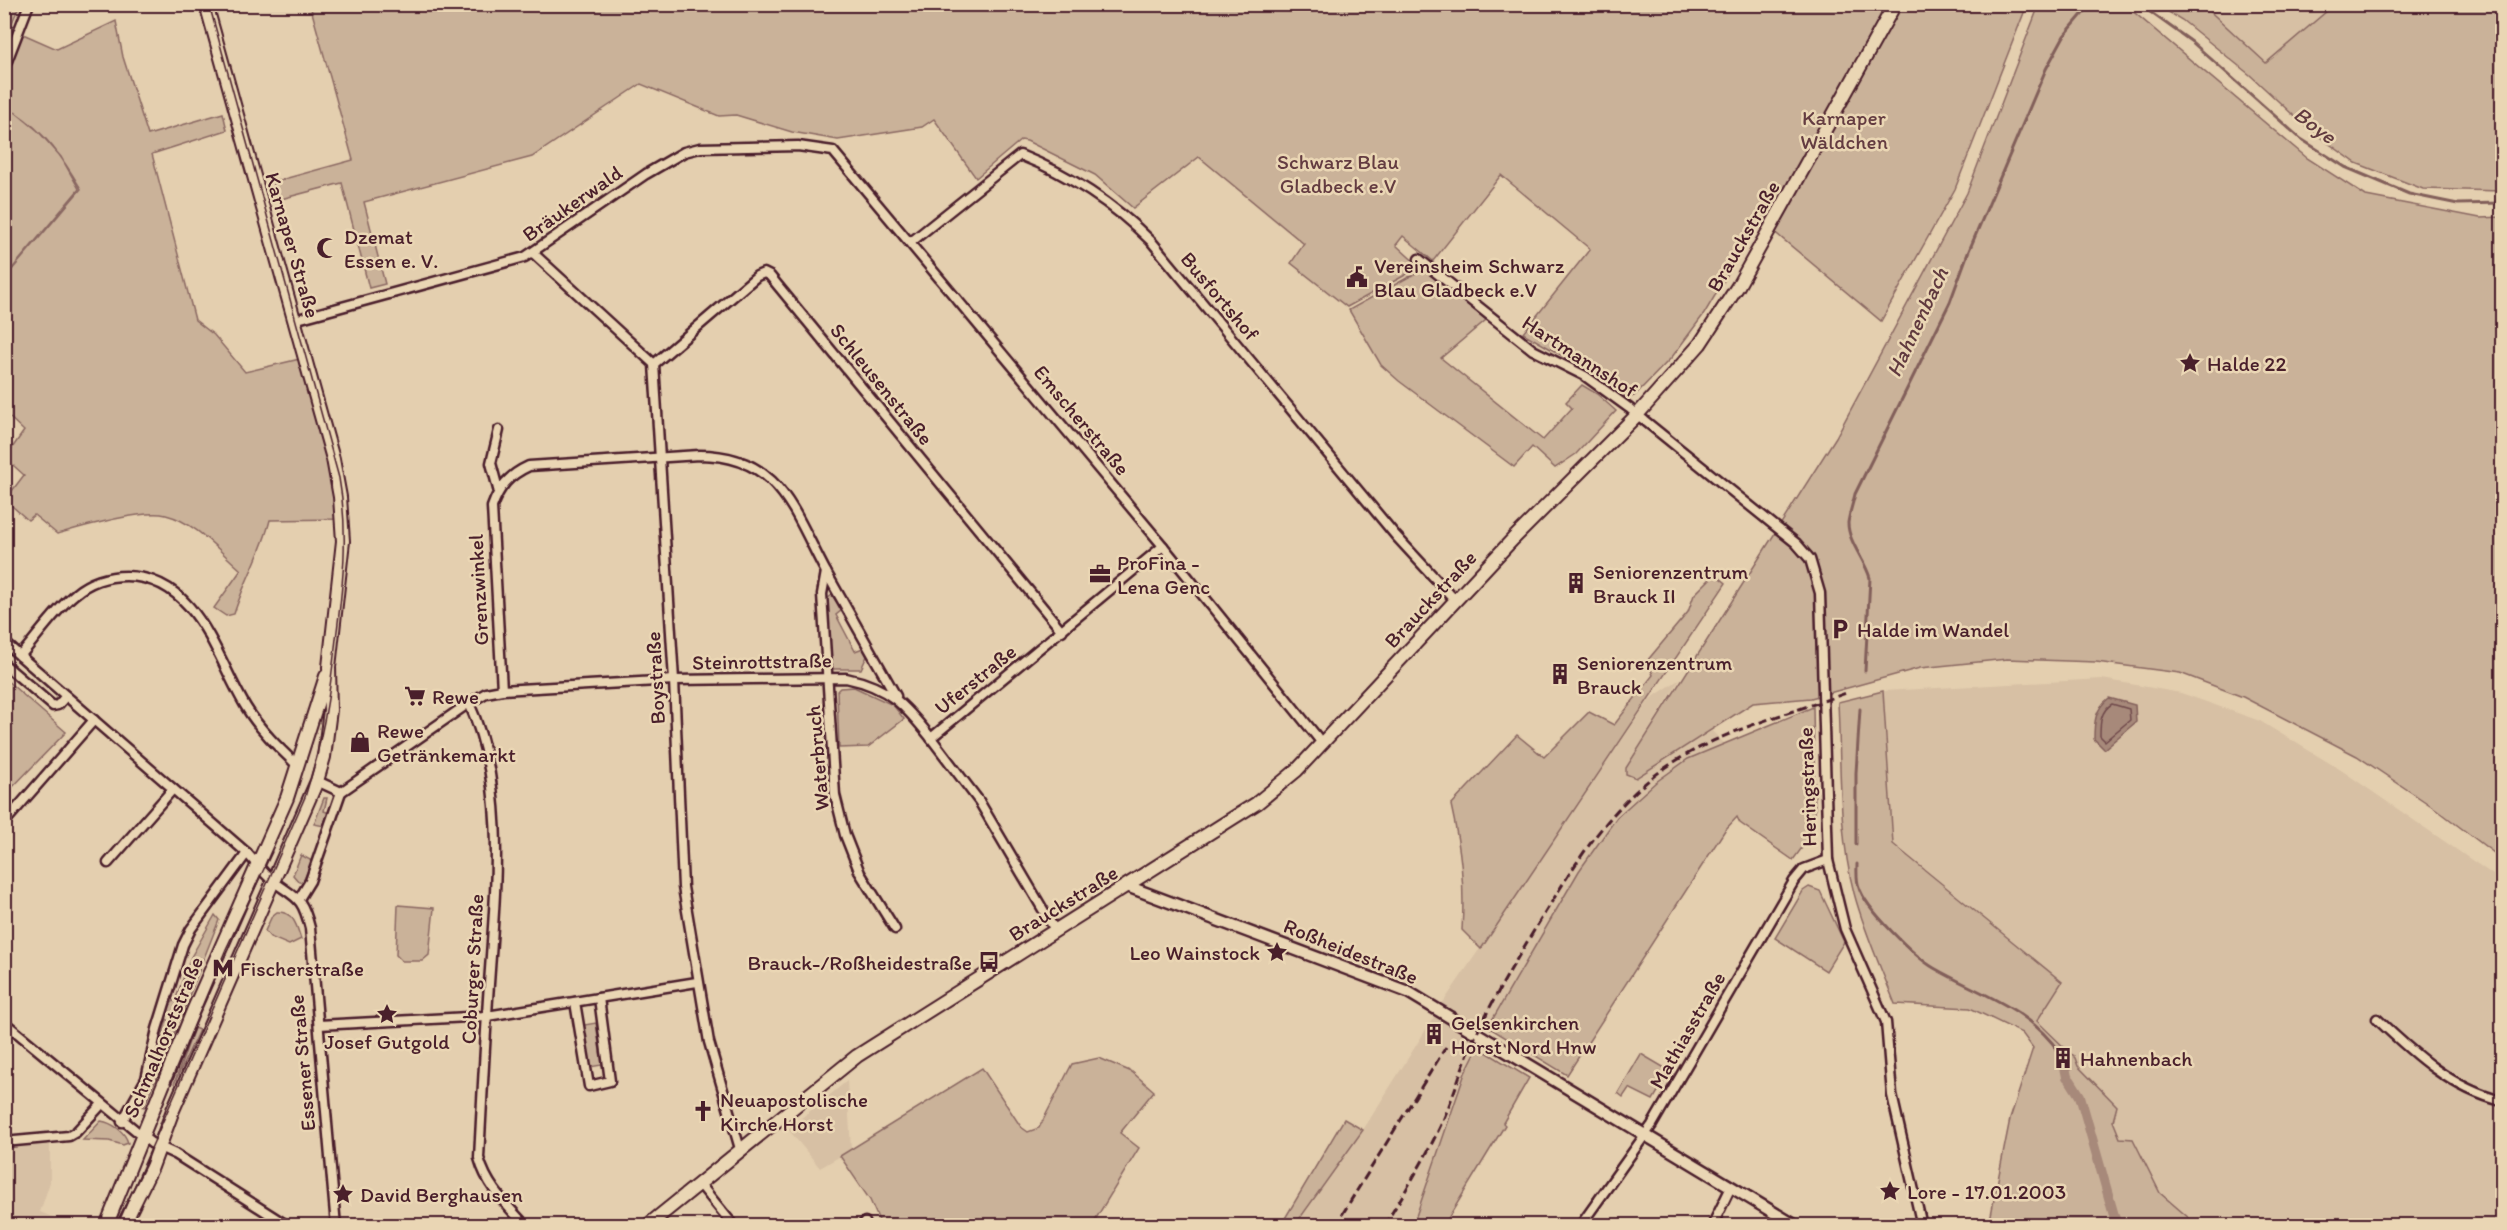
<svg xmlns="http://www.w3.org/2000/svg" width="2507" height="1230" font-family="Itim,sans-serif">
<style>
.built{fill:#d7c0a4}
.green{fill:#cab299;stroke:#8a6862;stroke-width:1.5}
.water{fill:#a7897a;stroke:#825f5a;stroke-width:1.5}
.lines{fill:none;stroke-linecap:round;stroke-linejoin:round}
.shore{stroke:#6f494b;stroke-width:1.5}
.stream{stroke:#825f5a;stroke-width:3}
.canal{stroke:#a7897a;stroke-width:10}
.minor-casing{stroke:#4a1f2b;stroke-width:13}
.tertiary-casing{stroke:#4a1f2b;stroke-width:15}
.secondary-casing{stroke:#4a1f2b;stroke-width:16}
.minor{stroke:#ead6b4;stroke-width:8}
.tertiary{stroke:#ead6b4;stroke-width:10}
.secondary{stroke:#ead6b4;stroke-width:12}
.tram{stroke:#4a1f2b;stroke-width:1.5}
.rail{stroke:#4a1f2b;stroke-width:3;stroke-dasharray:9 4.5;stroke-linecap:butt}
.labels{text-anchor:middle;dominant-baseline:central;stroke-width:5;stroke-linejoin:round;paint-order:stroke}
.park-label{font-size:21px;fill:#643c41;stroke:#ead6b4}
.street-label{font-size:21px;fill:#4a1f2b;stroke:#ead6b4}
.poi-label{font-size:21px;fill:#4a1f2b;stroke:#ead6b4;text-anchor:start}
.water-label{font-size:22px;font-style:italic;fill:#613a3f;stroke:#ead6b4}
</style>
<rect width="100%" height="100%" fill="#e4cfaf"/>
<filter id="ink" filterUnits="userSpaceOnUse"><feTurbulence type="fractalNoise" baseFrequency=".0167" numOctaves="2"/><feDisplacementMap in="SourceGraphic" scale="12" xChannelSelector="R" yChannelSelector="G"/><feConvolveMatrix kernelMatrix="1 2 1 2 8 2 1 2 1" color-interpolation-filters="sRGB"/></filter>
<g filter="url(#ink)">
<g class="built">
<path d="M2203,5h131l-68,58z"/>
<path d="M1680,679l-54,89 10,10 26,-19 50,-28 12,12 -36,16 -32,23 -39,35 -38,54 -91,156 -22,46 -53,152 -118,1 68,-96 79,-126 208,-305z"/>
<path d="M2102,679l79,14 79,28 81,49 161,111v344h-305l-37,-32 -26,-54 -14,-1 -7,-17 4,-15 -39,-40 -3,-8 -38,-37 25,-39 -169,-139 -10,-152z"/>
<path d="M847,1081l4,69 -31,18 -32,-39z"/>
<path d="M50,1142v40l-10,30 32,13h-67l-1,-81z"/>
</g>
<g class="green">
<path d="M20,4l-9,21 12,9 34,15 59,-28 7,36 25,78 75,-22 4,17 -75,24 43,166 19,15 31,37 59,-14 38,161 -72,1c-8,33 -26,61 -36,94l-8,2 -12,-8 27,-38c-22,-19 -46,-48 -75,-55 -23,-6 -84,12 -109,19l-23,-19 -6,5 -23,-20 19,-25 -19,-17 19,-27 -19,-18v-135l76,-89c-18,-31 -36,-57 -66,-77l23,19 23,26 18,32 -74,88v-272z"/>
<path d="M310,5h1717l-72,184 -74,132 -121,-101 -56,94 -32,43 -38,39 -7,2 -38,-27 -66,-38 67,-84 -89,-74 -68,86 -30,-25 -7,9 24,22 -73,40 -56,-44 13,-19 -105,-87 -66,51 -38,-33 -68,-34 -6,-1 -45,38 -42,-59 -12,8 -84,13 -46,-8 -56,-17 -17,1 -78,-32 -109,73 -168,45 21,82 -16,4 -27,-105 -65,17 -4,-18 80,-22z"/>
<path d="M2039,5h83l8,4 177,149 59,38 114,22 22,-1v642l-66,-50 -79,-53 -114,-59 -63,-24 -84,-11 -89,-3 -87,9 -109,30 -58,5 -117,75 -10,-4v-6l210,-331 131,-244z"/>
<path d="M2157,5h46l63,58 68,-58h168v186l-79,-2 -67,-26 -50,-36 -56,-52 -68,-55z"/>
<path d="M1425,268l61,52 -45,38 102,82 29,-32 -6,-6 16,-17 15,9 19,17 -40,43 -21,14 -23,-21 -18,20 -115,-86 -18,-16 -32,-55z"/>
<path d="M1715,574l11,9 -245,366 -19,-19c3,-46 -1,-80 -11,-125l66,-70 27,22 45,-45 25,13 39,-50 -6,-14 41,-49 6,-17z"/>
<path d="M832,595l10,15 -6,5 19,36 8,-3 4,8 -6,13h-27l-4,-2 -3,-68z"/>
<path d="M5,679l61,53 -61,63z"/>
<path d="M854,687l39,18 11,14 -36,28 -29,1 -2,-57 3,-3z"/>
<path d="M1883,691l10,153 169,138 -25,39 38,37 3,8 39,40 -4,15 7,17 13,1 27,54 37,32h-208l21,-106 23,-71 -11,-15 -52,-25 -75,-4c-14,-36 -31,-73 -41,-111 -16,-61 -13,-129 -16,-191z"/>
<path d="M1813,707l2,106 -8,28 -14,19 -53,-37 -3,-6 -12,13 -158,245 -79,-48 91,-156 38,-54 39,-35 32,-23z"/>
<path d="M324,798h3l-3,13 5,2 -5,13 -10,-2z"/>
<path d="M301,855l11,6 -9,21h-4l-6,-7z"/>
<path d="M1809,887l11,4 24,51 -18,29 -51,-33 28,-47z"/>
<path d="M398,905l36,3 -5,47 -7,6h-20l-6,-6z"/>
<path d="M277,912c17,-1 20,15 24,27l-12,6 -19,-8 -5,-6 7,-15z"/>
<path d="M215,915l4,5 -39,99 -15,-8 11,-13 15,-41z"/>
<path d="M167,1019l10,8 -33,80 -7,-3 14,-28z"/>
<path d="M596,1023l6,42 -12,2 -6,-42z"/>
<path d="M194,1028l5,2 -25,54z"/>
<path d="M1478,1047l51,31 -26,45 2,2 -61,100h-31l52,-152z"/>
<path d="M1641,1054l29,17 -17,29 -24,-12 -6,9 -5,-4z"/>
<path d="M1099,1058l33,14 22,19 -34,42 19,15 -47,77h-211l-11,-25 -30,-44 142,-88 39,59 7,5 11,-4 33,-64z"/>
<path d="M1344,1119l19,11 -68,95h-14z"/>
<path d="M101,1121c11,2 24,10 27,22l-5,2 -14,-4 -26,-1z"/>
</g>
<path class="water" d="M2109,698l26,7 1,17 -32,27 -10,-10c0,-17 1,-30 15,-41z"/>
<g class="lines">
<path class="shore" d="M2112,704l17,5 1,11 -25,21 -5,-5c0,-12 0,-25 12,-32z"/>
<g class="stream">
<path d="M2139,4l53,38 109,97 44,28 64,27 49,10 44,-1"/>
<path d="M1865,671l5,-93c-5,-18 -22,-36 -22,-55 1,-9 5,-20 7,-29l95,-192 18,-49 78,-184 18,-33 27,-32"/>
<path d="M1856,844v-71l4,-64"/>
<path d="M1857,864c0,7 -1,16 2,23 6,21 56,70 75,81 45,26 94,39 125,84"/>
</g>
<g class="canal">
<path d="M2064,1062l3,15"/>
<path d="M2070,1080l10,16 37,130"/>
</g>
<defs>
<g id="minor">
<path d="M4,69l25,-65"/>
<path d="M911,242l109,-87c50,20 93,48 131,86l245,295 59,64"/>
<path d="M533,253l121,111 20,316 9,207 26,155 31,107"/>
<path d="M1419,259l114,91 52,26 44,32 167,135 14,16 10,34 8,267 17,69 41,93 6,73 30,131"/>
<path d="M294,320l231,-63 121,-83 38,-22 16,-4 98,-2 35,5 330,395 159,197"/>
<path d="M654,364l103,-88 7,-3 6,3 292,355"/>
<path d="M498,489l-7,-26 8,-33"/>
<path d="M4,642l243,211c8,9 16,20 26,28 24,18 29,15 37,47l26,298"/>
<path d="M20,656c18,-20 34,-45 55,-62 14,-12 33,-18 51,-18 72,1 90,82 120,131 14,23 33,41 52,59"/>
<path d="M4,664l49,42 5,-1 8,-9"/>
<path d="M502,690l-10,-183c7,-20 17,-32 37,-41l170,-11c81,0 94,56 127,117"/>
<path d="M469,703c39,86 26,190 20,281 -4,58 -7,116 -10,174 8,29 27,46 47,68"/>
<path d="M317,781l24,11 128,-89 17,-10 16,-3 172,-10 172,-2c43,9 59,27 85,60"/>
<path d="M4,823l90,-103"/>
<path d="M108,863l65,-74"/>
<path d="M299,899l11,-18 31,-89"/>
<path d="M895,929l-35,-56 -15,-38 -10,-40 -13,-201 4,-22 70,124"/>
<path d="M1055,930l-76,-129 -48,-63 232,-192"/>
<path d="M575,1002l14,84 21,-5 -11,-83"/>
<path d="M2377,1019c37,35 75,70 125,82"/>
<path d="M4,1022l147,121 24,11 113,72"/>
<path d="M319,1025l168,-9 210,-34"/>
<path d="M122,1122l24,-43 11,-50 26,-84 8,-16 56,-76"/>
<path d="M4,1142l65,-6 7,-4 26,-28"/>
<path d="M699,1183l35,43"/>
<path d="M861,1226l4,-4"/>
<path d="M1580,1226l72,-101 142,-244 10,-12 24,-9"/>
<path d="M1712,1226l19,-39"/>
</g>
<path id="tertiary" d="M1127,886l281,106 388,234"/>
<g id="secondary">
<path d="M106,1226l87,-215 94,-213 39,-122"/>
<path d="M123,1226l29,-59 21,-57 144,-329 7,-24 6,-47 -1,-43 14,-126 -3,-44 -7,-38 -127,-455"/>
<path d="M647,1226l210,-170 376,-238 24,-15 40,-33 216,-231 124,-124 63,-71 38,-58 157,-282"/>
</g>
</defs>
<use href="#minor" class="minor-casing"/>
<use href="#tertiary" class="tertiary-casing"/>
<use href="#secondary" class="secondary-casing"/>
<use href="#minor" class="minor"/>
<use href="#tertiary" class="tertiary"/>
<use href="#secondary" class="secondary"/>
<g class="tram">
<path d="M170,1083l56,-134 46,-97"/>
<path d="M117,1226l188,-429c17,-53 25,-104 31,-158 7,-55 13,-106 3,-161l-130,-474"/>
</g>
<g class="rail">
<path d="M1335,1226l111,-179"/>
<path d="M1384,1226c22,-36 43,-70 60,-108 12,-28 19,-57 33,-85 23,-48 51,-93 79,-138 34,-55 70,-106 128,-139 50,-29 110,-44 165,-64"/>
</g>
</g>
</g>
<defs>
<symbol id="mosque-bare" viewBox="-9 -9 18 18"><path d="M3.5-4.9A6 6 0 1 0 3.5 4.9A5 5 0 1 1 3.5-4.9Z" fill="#4a1f2b" stroke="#ead6b4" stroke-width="2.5" paint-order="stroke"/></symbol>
<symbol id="civic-bare" viewBox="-9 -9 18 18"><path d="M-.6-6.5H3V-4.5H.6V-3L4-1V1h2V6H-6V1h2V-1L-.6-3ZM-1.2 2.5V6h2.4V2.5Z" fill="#4a1f2b" stroke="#ead6b4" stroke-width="2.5" paint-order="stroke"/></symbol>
<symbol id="sight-bare" viewBox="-9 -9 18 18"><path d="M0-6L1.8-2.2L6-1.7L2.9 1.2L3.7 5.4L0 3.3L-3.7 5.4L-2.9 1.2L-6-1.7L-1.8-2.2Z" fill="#4a1f2b" stroke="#ead6b4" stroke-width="2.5" paint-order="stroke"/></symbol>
<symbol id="office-bare" viewBox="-9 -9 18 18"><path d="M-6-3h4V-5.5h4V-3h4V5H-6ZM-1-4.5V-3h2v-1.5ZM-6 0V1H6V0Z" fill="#4a1f2b" stroke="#ead6b4" stroke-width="2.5" paint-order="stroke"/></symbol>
<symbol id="building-bare" viewBox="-9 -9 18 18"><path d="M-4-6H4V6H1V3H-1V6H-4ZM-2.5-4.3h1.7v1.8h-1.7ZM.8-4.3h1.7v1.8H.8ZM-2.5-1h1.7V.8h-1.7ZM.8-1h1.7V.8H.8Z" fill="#4a1f2b" stroke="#ead6b4" stroke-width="2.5" paint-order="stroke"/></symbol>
<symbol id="parking-bare" viewBox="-9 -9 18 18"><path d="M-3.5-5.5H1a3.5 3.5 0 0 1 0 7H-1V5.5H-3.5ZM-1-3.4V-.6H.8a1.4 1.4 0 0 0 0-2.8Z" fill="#4a1f2b" stroke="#ead6b4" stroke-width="2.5" paint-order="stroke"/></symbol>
<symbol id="supermarket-bare" viewBox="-9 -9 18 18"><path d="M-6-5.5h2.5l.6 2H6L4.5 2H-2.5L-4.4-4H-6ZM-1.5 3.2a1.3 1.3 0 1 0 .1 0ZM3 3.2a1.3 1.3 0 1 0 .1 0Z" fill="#4a1f2b" stroke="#ead6b4" stroke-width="2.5" paint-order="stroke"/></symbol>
<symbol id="shop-bare" viewBox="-9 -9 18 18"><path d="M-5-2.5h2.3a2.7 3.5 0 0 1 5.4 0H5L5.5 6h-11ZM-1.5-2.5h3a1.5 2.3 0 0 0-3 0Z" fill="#4a1f2b" stroke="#ead6b4" stroke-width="2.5" paint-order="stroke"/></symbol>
<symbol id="bus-bare" viewBox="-9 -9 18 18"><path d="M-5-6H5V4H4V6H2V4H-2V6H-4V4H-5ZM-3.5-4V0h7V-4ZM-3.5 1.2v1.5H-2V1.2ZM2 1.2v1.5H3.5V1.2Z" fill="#4a1f2b" stroke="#ead6b4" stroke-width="2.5" paint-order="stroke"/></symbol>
<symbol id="metro-bare" viewBox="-9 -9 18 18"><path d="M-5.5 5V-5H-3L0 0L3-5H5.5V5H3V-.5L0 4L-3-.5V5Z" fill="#4a1f2b" stroke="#ead6b4" stroke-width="2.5" paint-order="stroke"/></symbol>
<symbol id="church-bare" viewBox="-9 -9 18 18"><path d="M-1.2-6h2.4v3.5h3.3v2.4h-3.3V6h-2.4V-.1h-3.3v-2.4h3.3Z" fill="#4a1f2b" stroke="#ead6b4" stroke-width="2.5" paint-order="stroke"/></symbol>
</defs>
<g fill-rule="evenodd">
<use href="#mosque-bare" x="312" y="233" width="30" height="30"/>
<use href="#civic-bare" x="1342" y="262" width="30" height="30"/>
<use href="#sight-bare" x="2175" y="348" width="30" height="30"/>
<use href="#office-bare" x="1085" y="559" width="30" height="30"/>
<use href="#building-bare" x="1561" y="568" width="30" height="30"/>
<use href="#parking-bare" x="1825" y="614" width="30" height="30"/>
<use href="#building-bare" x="1545" y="659" width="30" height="30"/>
<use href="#supermarket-bare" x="400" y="681" width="30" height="30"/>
<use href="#shop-bare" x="345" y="727" width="30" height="30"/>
<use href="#sight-bare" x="1262" y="937" width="30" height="30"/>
<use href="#bus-bare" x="974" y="947" width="30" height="30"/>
<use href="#metro-bare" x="208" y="953" width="30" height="30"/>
<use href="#sight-bare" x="372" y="999" width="30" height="30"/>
<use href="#building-bare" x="1419" y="1019" width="30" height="30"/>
<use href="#building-bare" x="2048" y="1043" width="30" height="30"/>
<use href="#church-bare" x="688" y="1096" width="30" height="30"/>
<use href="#sight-bare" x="1875" y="1176" width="30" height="30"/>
<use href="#sight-bare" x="328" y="1179" width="30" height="30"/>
</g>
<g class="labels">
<g class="park-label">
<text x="1844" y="117">Karnaper<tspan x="1844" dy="24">Wäldchen</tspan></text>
<text x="1338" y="161">Schwarz Blau<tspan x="1338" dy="24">Gladbeck e.V</tspan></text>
</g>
<g class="street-label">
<text transform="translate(572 203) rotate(-35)">Bräukerwald</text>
<text transform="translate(1743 236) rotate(-60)">Brauckstraße</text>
<text transform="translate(293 245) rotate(74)">Karnaper Straße</text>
<text transform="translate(1220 296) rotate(50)">Busfortshof</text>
<text transform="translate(1580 356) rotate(33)">Hartmannshof</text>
<text transform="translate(882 384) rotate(51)">Schleusenstraße</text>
<text transform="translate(1082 420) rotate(50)">Emscherstraße</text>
<text transform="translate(478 590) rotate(-93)">Grenzwinkel</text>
<text transform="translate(1430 599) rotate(-47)">Brauckstraße</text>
<text transform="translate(762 661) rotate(-1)">Steinrottstraße</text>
<text transform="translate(655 678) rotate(-93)">Boystraße</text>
<text transform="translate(975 679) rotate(-39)">Uferstraße</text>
<text transform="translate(817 758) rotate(-95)">Waterbruch</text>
<text transform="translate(1807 787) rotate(-92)">Heringstraße</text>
<text transform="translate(1063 903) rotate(-32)">Brauckstraße</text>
<text transform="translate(1351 951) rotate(22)">Roßheidestraße</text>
<text transform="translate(472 969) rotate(-87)">Coburger Straße</text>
<text transform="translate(1687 1030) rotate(-60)">Mathiasstraße</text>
<text transform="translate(163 1037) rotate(-67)">Schmalhorststraße</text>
<text transform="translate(302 1063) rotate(-95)">Essener Straße</text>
</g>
<g class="poi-label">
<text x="344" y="236">Dzemat<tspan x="344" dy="24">Essen e. V.</tspan></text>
<text x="1374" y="265">Vereinsheim Schwarz<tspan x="1374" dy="24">Blau Gladbeck e.V</tspan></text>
<text x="2207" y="363">Halde 22</text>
<text x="1117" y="562">ProFina -<tspan x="1117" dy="24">Lena Genc</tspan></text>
<text x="1593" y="571">Seniorenzentrum<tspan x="1593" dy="24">Brauck II</tspan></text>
<text x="1857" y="629">Halde im Wandel</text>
<text x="1577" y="662">Seniorenzentrum<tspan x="1577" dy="24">Brauck</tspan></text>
<text x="432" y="696">Rewe</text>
<text x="377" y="730">Rewe<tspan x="377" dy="24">Getränkemarkt</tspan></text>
<text x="1260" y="952" text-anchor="end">Leo Wainstock</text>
<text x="972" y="962" text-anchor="end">Brauck-/Roßheidestraße</text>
<text x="240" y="968">Fischerstraße</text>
<text x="1451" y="1022">Gelsenkirchen<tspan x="1451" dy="24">Horst Nord Hnw</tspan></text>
<text x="387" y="1041" text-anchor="middle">Josef Gutgold</text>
<text x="2080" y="1058">Hahnenbach</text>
<text x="720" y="1099">Neuapostolische<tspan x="720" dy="24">Kirche Horst</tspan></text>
<text x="1907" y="1191">Lore - 17.01.2003</text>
<text x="360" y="1194">David Berghausen</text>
</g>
<g class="water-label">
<text transform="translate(2315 125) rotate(37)">Boye</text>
<text transform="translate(1917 322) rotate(-65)">Hahnenbach</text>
</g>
</g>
<rect width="2507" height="1230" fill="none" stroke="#ead6b4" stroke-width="24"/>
<rect x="12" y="12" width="2483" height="1206" fill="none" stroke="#4a1f2b" stroke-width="2" filter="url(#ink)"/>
</svg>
